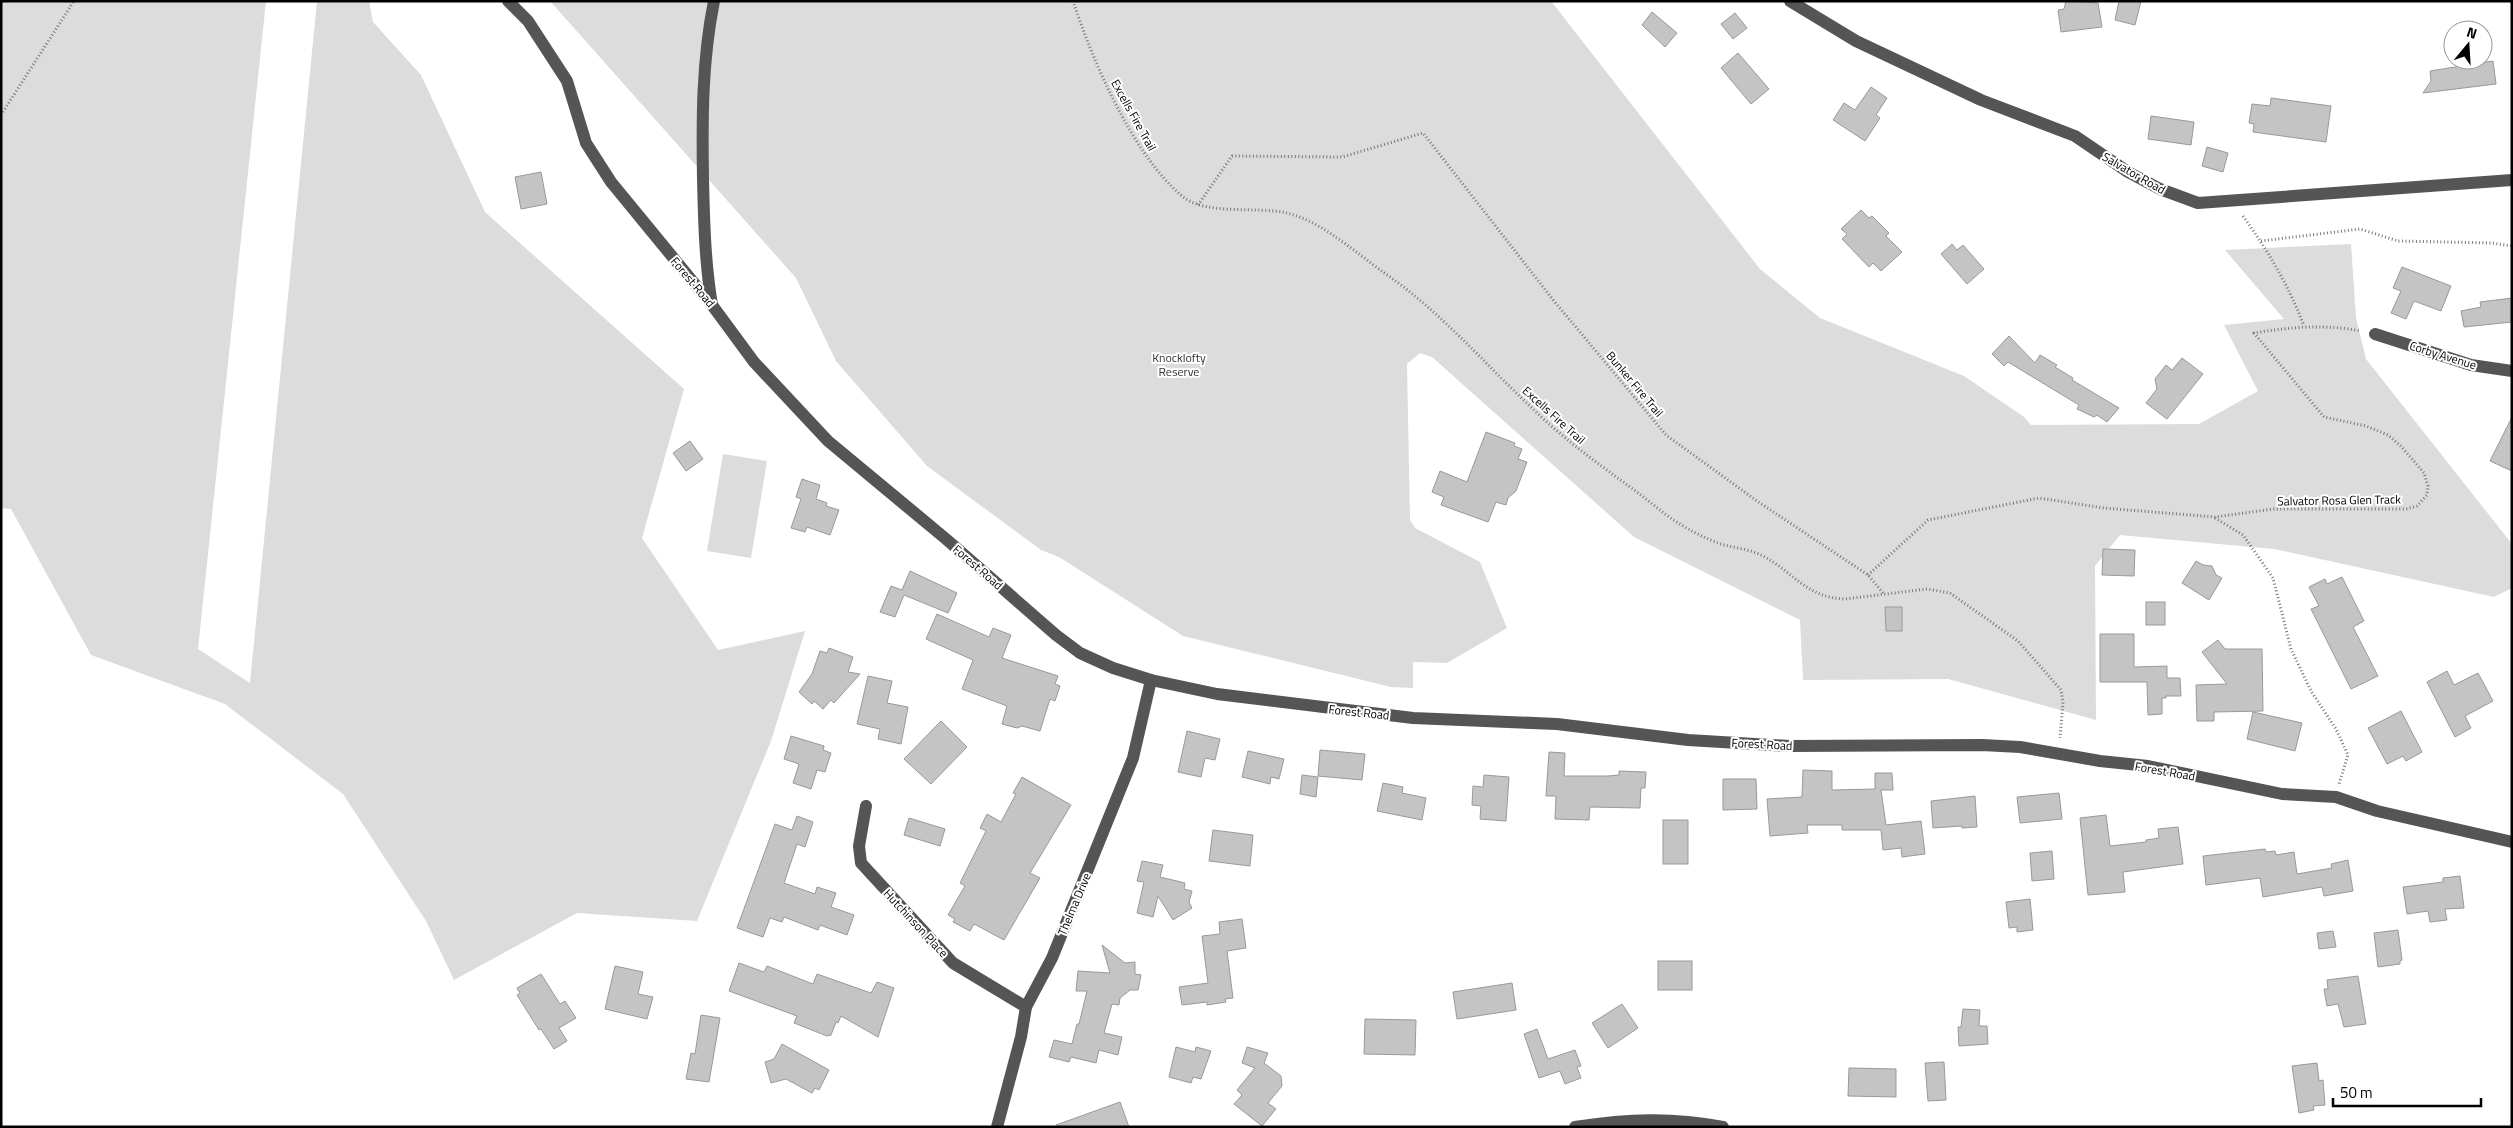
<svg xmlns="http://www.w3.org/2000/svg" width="2513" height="1128" font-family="'Titillium Web',sans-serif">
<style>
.green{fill:#dcdcdc}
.building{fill:#c4c4c4;stroke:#999}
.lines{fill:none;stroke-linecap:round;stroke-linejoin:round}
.path{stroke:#777;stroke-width:3;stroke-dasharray:1 2.5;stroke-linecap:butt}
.minor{stroke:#555;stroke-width:12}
.labels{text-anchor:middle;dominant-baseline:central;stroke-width:4;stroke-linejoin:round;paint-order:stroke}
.street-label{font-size:12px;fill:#000;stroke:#fff}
.park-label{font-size:12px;fill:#333;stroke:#fff}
</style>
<rect width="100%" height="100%" fill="#fff"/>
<g class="green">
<path d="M1,1h265l-68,648 52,34 67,-682h52l4,21 48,53 64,137 199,177 -42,149 76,112 87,-19 -34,110 -74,180 -120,-8 -123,67 -28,-59 -83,-127 -118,-90 -134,-49 -80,-146 -10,-1z"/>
<path d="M550,1h1001l209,268 60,49 144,58 60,41 7,8 168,-1 59,-33 -34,-66 60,-6 -59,-69 126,-6 5,74 10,41 146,185v44l-18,9 -220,-48 -154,-14 -25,31 1,154 -148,-41 -145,1 -3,-60 -166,-83 -202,-180 -12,-4 -13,11 3,156 5,8 65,34 27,66 -60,35 -34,-1v26l-22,-1 -208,-51 -124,-79 -18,-7 -114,-84 -91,-105 -40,-83z"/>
<path d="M723,454l44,7 -16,97 -44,-7z"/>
</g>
<g class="building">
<path d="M2066,1l32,2 4,24 -41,5 -3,-22 6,-1z"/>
<path d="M2119,1h22l-6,24 -20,-5z"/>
<path d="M1652,12l25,21 -12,14 -23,-22z"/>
<path d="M1735,13l12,15 -14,11 -12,-15z"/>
<path d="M1738,53l31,36 -18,15 -30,-36z"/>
<path d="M2493,61l3,23 -73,9 8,-12 -1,-10z"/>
<path d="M1871,87l16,11 -11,17 4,3 -15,23 -32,-21 11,-17 11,7z"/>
<path d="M2271,98l60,8 -5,36 -73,-10 1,-8 -5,-1 3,-19 18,2z"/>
<path d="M2151,116l43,6 -3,23 -43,-6z"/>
<path d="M2207,147l21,6 -5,19 -21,-6z"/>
<path d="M541,172l6,32 -26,5 -6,-32z"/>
<path d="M1861,210l8,8 3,-2 17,17 -3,3 16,16 -21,19 -8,-8 -4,4 -27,-28 5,-5 -6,-5z"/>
<path d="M1952,244l5,6 6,-5 21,24 -17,15 -26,-30z"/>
<path d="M2402,267l49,19 -10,25 -27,-10 -8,18 -15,-6 10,-22 -8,-3z"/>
<path d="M2512,298v24l-48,5 -3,-16 20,-4 -1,-5z"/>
<path d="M2009,336l26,27 5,-8 17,10 -2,2 18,11 -1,2 47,28 -12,14 -10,-7 -3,2 -17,-8 2,-4 -71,-43 -4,4 -12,-12z"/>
<path d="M2182,358l21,16 -36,45 -21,-16 11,-14 -2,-10 11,-14 6,5z"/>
<path d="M2512,417v54l-22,-10z"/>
<path d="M1486,432l29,11 -1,3 8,3 -4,10 9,3 -11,29 -8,7 -2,7 -10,-3 -8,20 -47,-17 3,-8 -12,-5 8,-21 27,11z"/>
<path d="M690,441l13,18 -17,12 -13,-18z"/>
<path d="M802,479l18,6 -4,14 11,4 -1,3 13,4 -9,25 -23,-8 -2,5 -14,-4 10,-29 -5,-2z"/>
<path d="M2103,549l32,1 -1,26 -32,-1z"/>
<path d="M2196,561l7,4 9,1 4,9 6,3 -13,22 -27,-17z"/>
<path d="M910,571l47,22 -9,20 -44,-18 -9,22 -15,-5 11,-26 11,4z"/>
<path d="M2342,577l22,44 -11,6 25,49 -27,13 -40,-80 8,-3 -10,-19 16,-8 2,5z"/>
<rect x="2146" y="602" width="19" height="23"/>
<path d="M1885,607h17v24h-16z"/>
<path d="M937,614l52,23 4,-9 18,7 -9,23 56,18 -3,8 5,2 -5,15 -5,-2 -10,32 -18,-5 -5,2 -15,-4 5,-18 -45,-17 11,-29 -47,-21z"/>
<path d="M2100,634h34v33l33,-1v12h13l1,18h-15v2h-4v16l-14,1 -1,-33h-47z"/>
<path d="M2218,640l7,9h37l1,62 -49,1v9h-17l-1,-36 31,-1 -25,-32z"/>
<path d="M829,648l24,9 -5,15 12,2 -26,29 -3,-3 -8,9 -9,-8 -2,3 -13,-12 13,-18 8,-23 7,2z"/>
<path d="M2447,671l7,14 24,-12 15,28 -28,15 6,12 -16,9 -28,-55z"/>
<path d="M868,676l24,5 -5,22 21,4 -7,37 -23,-5 2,-10 -23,-5z"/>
<path d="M2401,711l21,41 -16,9 -3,-5 -16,8 -19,-36z"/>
<path d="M2253,712l49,11 -7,28 -48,-12z"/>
<path d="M941,721l26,26 -36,37 -27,-25z"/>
<path d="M1187,731l33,8 -5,21 -10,-2 -4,19 -23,-5z"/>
<path d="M791,736l33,10 -1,4 8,3 -6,19 -8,-2 -6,19 -18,-6 6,-19 -15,-5z"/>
<path d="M1320,750l45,4 -3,26 -44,-4z"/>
<path d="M1248,751l36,8 -5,20 -8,-2 -1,7 -28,-7z"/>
<path d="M1549,752l16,1 -1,23h44l11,-1v-4l27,1 -1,16h-4l-1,20 -50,-1 -1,13 -34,-1 1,-23h-10z"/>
<path d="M1803,770l29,1v19l43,-1v-16h17l1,17h-12l5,35 35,-4 4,33 -23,3 -1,-9 -18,2 -2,-20h-39v-5h-35l1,8 -38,3 -3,-37 35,-2z"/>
<path d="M1302,775l16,2 -2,20 -16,-3z"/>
<path d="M1484,775l25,2 -3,44 -26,-2 1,-13 -9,-1 1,-19 10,1z"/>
<path d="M1022,777l49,28 -41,68 10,5 -36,62 -30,-16 -4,7 -17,-9 2,-3 -7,-4 17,-29 -5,-3 26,-52 -6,-3 7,-14 14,8 15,-28 -3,-1z"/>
<path d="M1723,779h33l1,30 -34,1z"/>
<path d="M1383,783l20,4 -1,6 24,5 -4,22 -45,-9z"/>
<path d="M2059,793l3,26 -42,4 -3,-26z"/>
<path d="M1975,796l2,31 -15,1v-2l-29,2 -2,-27z"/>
<path d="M2106,815l4,31 36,-4v-2l13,-2 -1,-9 20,-2 5,37 -60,8 2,20 -37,3 -8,-77z"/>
<path d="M797,816l16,6 -8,25 -8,-3 -13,39 31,11 2,-7 19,6 -5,14 23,8 -7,20 -27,-10 -2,5 -34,-13 -2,5 -12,-4 -7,19 -26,-9 38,-104 17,6z"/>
<path d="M909,818l36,11 -5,17 -36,-11z"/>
<rect x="1663" y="820" width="25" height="44"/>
<path d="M1213,830l40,5 -3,31 -41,-5z"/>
<path d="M2265,849l1,3 9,-1 1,4 18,-3 3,22 35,-6 -1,-4 17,-4 5,31 -29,5 -2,-9 -59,10 -3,-19 -54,7 -3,-29z"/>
<path d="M2052,851l2,28 -22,2 -2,-28z"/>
<path d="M1142,861l21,4 -3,12 25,6 -1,6 8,2 -3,11 3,6 -19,12 -15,-24 -5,21 -16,-4 7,-31 -7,-1z"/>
<path d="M2460,876l4,32 -19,1 2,11 -17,2 -2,-11 -21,3 -4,-27 40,-5v-4z"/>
<path d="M2030,899l3,31 -16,2v-5l-8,1 -3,-26z"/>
<path d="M1242,919l4,29 -19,3 6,47 -8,1 1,3 -19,3v-3l-25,3 -3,-18 29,-4 -6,-47 18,-2 -1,-12z"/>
<path d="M2398,930l4,30 -2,1v3l-22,3 -4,-34z"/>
<path d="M2333,931l3,16 -17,2 -2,-16z"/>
<path d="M1102,945l23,18 10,-1v12l6,1 -3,15h-8l-10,8 -1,7 -7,-1 -8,29 18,4 -4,18 -19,-5 -3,13 -25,-6 -2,5 -20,-5 5,-17 18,4 5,-20h2l8,-33h-11l2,-20 32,2z"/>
<rect x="1658" y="961" width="34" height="29"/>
<path d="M739,963l25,9 3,-6 46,18 4,-10 54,19 6,-11 17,6 -16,49 -37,-21 -3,7 -2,-1 -5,13 -4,1 -33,-13 3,-7 -68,-25z"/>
<path d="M615,966l28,6 -5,22 15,3 -6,22 -42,-10z"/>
<path d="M541,974l19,30 5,-3 11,17 -17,10 8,13 -13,8 -13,-20 -2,1 -22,-35 3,-2 -3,-5z"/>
<path d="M2358,976l8,48 -22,3 -6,-23 -11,2 -3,-17h4l-1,-9z"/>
<path d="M1512,983l4,27 -59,9 -4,-27z"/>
<path d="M1622,1004l16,24 -30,20 -16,-25z"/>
<path d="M1963,1009l17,1 -1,16h8l1,18 -29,2 -1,-19h3z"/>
<path d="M701,1015l19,3 -11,64 -23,-3 5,-26 4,1z"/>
<path d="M1365,1019l51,1 -1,35 -51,-1z"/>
<path d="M1537,1029l11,30 27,-9 6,16 -4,1 4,11 -16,6 -5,-13 -21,7 -15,-44z"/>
<path d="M782,1044l47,26 -10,20 -4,-2 -3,5 -26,-14 -15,4 -6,-21 9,-3z"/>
<path d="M1176,1047l19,5 1,-5 15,4 -10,28 -8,-2 -2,6 -22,-6z"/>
<path d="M1247,1047l21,6 -4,10 17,13 1,10 -14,17 8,6 -14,17 -28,-22 8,-9 -5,-5 18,-22 -13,-5z"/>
<path d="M1944,1062l2,38 -18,1 -3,-38z"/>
<path d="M2317,1063l2,18 4,-1 2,25 -12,1 1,4 -15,3 -7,-47z"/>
<path d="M1849,1068l47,1v28l-48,-1z"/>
<path d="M1120,1102l9,25h-73v-2z"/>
</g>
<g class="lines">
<g class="path">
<path d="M1073,1c20,61 60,154 109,195 23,20 76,10 105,17 34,8 68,39 96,59 56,38 102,92 151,138 30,29 63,53 96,77 16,11 30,24 45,34 14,9 31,18 46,23 13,4 28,5 40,11 32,16 45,43 84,44l82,-10 23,4 68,48 43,49 2,12 -3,36"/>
<path d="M1,115l73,-114"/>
<path d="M1198,205l34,-49 110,1 81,-24 131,168 112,134 91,66 111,74 15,18"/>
<path d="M2243,216c25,35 46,70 61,110"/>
<path d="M2261,241l99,-12 38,12 94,2 20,3"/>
<path d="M2215,518l28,17 30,43 18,71 20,42 25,38 12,26 -9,29"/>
<path d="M1868,575l60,-55 111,-22 65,10 111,9 58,-8h133l11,-3 10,-11 1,-9 -4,-13 -24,-28 -12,-10 -22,-9 -42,-9 -70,-84c37,-6 70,-9 107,-2"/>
</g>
<g class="minor">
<path d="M508,1l20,20 39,60 19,62 25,39 101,123 42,57 74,79 118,98 110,96 24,18 33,15 38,12 66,14 196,24 144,6 131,16 102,6 192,-1 38,2 80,14 48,5 134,28 54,3 41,14 135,31"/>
<path d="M1790,1l66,40 125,59 94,36 53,36 32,17 38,14 314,-23"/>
<path d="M712,305c-7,-42 -8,-83 -9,-126 -1,-60 -1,-118 11,-178"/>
<path d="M2375,334l96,31 41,6"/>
<path d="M866,806l-7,40 2,17 92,100 73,44"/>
<path d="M997,1127l24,-90 5,-30 26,-49 81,-200 18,-78"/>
<path d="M1575,1127c53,-8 96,-10 148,0"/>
</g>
</g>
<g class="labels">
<g class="street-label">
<text transform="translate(1134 115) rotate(61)">Excells Fire Trail</text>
<text transform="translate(2134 173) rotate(30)">Salvator Road</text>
<text transform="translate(693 282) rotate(50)">Forest Road</text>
<text transform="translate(2443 355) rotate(17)">Corby Avenue</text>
<text transform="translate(1635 384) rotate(50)">Bunker Fire Trail</text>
<text transform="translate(1554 415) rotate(42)">Excells Fire Trail</text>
<text transform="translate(2339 500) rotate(-1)">Salvator Rosa Glen Track</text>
<text transform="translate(978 567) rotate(41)">Forest Road</text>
<text transform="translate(1359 712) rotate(6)">Forest Road</text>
<text transform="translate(1762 744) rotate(3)">Forest Road</text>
<text transform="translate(2165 771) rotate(10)">Forest Road</text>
<text transform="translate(1074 904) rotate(-67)">Thelma Drive</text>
<text transform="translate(916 923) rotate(47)">Hutchinson Place</text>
</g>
<g class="park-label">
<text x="1179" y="357">Knocklofty<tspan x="1179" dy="14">Reserve</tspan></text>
</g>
</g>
<rect width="2513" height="1128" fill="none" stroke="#000000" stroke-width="5"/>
<g transform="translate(2468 45) rotate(18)"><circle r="24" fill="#ffffff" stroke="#999999"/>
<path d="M0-4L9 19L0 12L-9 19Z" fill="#000000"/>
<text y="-8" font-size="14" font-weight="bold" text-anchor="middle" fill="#000000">N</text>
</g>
<path d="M2333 1098v8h148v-8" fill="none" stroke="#000000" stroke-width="2.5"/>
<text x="2340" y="1098" font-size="15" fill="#000000" stroke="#ffffff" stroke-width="4" paint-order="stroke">50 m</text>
</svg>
